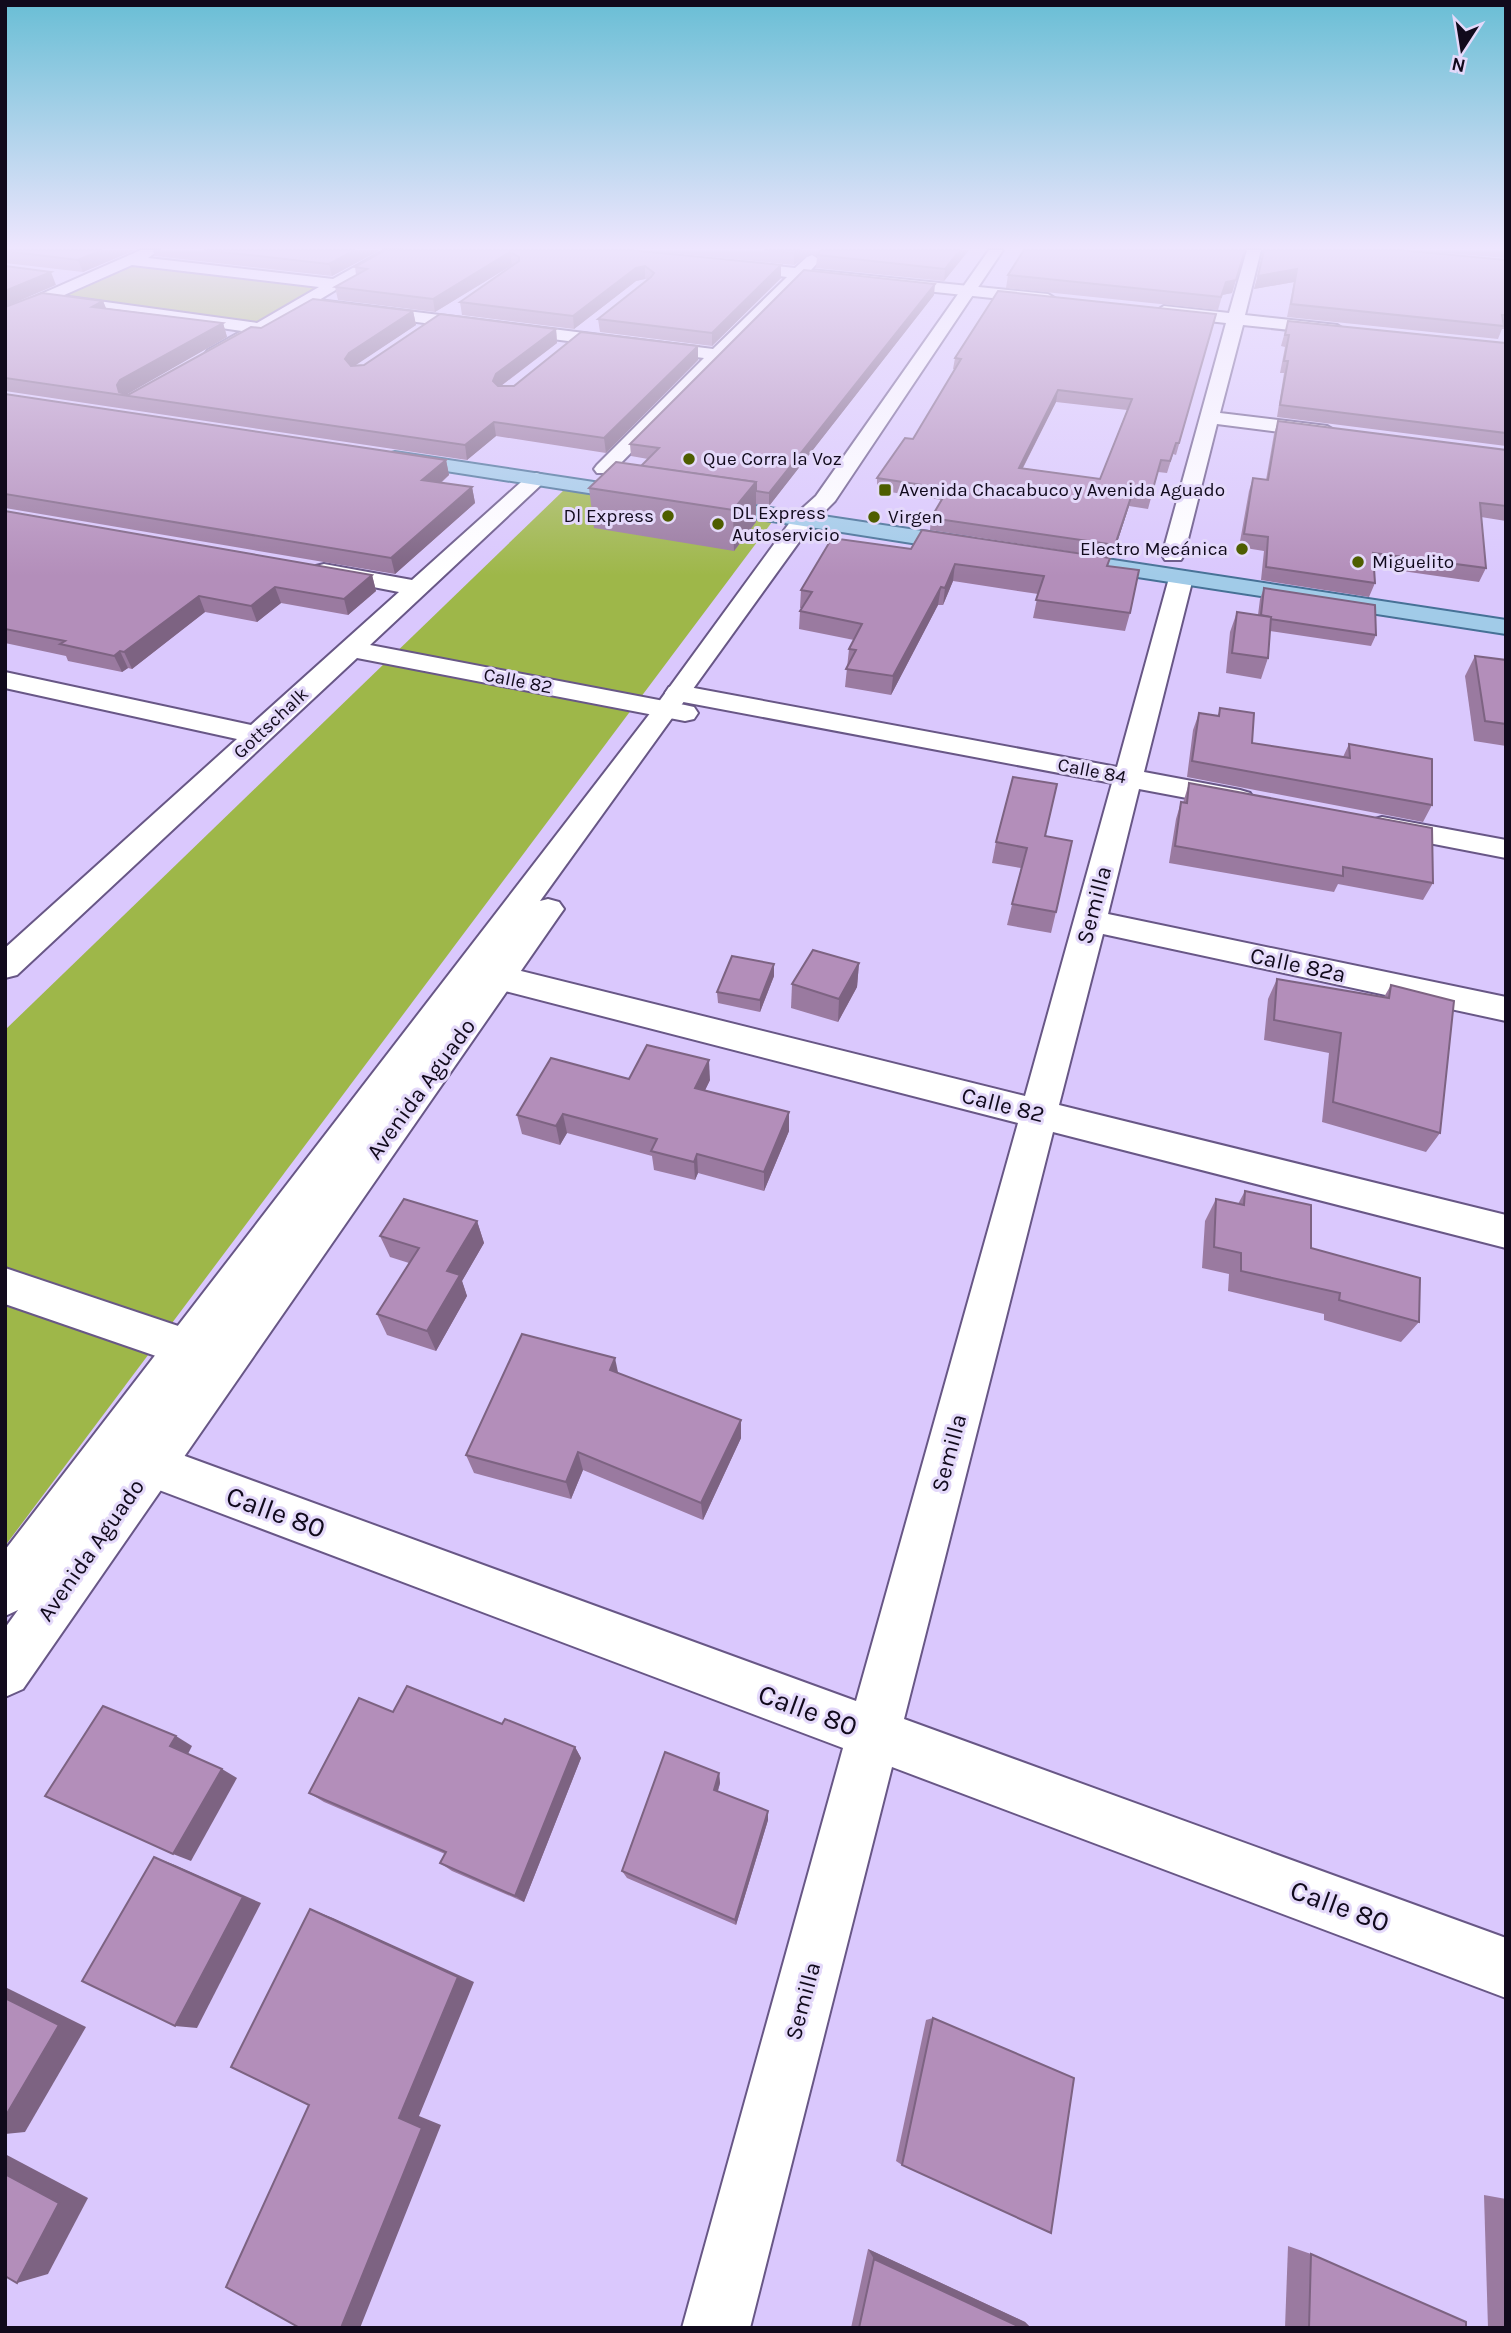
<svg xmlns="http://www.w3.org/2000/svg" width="1511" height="2333" font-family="Karla,sans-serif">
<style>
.green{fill:#9eb749}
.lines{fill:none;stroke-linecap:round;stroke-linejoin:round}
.street-casing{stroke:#685786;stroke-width:4}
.secondary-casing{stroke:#685786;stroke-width:4}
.primary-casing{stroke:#467196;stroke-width:4}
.street{fill:#fff;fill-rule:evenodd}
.secondary{fill:#fff;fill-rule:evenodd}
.primary{fill:#a1cbe8;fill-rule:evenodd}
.wall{fill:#9a7aa0;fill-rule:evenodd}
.shaded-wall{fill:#7d6382}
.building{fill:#b38eba;stroke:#7d6382;stroke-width:2;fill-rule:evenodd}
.poi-dot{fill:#4e5e00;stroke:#e4d9fa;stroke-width:2.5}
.labels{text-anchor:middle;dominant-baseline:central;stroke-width:6;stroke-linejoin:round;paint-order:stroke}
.far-poi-label{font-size:19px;fill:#110a1c;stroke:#e4d9fa;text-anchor:start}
.far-street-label{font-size:19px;fill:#110a1c;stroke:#e4d9fa}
.street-label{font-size:23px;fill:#110a1c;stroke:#e4d9fa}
.near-street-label{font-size:28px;fill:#110a1c;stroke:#e4d9fa}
</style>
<rect width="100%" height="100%" fill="#dac8fd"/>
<g class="green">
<path d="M129,264l198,24 -64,36 -206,-27z"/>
<path d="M564,490l208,32 -767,1024v-516z"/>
</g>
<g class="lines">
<defs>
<g id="street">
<path d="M141,250h18l-11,8 185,21 52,-29h17l-83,50 394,49 74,-72 -63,-8 -3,-3 3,-3 5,-2 66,7 12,-11 5,-2 8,5 -9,10 237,24 8,5 -8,5 -245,-26 -192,195h-14l-3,-4 3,-4 107,-107 -399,-50 -91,51 -9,-5 3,-4 34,-19 -195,-28 -42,18v-11zM132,265l187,22 -62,36 -195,-27z"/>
<path d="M1247,250h14l-16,65 92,10 8,5 -8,5 -94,-10 -23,88 107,13 10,6 -10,6 -110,-14 -33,131 -3,5h-16l-3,-5 64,-232 -62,-7 -8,-5 8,-5 65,7z"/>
<path d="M536,473l7,2 3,4 -3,4 -173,162 315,60 9,2 4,6 -4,6 -9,2 -328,-63 -340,317 -12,3v-30l232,-209 -232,-51v-16l246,53 148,-133 -83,-16 -4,-5 4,-5 8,-2 88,16 117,-105z"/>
<path d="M1181,571l8,2 4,5 -49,194 96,18 10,3 4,6 -4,6 -10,3 -101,-19 -31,125 398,83v24l-403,-87 -44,171 447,110v33l-453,-116 -149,587 602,219v60l-614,-231 -142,561h-68l161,-580 -737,-278 -7,-15 7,-15 16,-7 734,268 162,-578 -517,-133 -12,-4 -5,-8 5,-8 12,-4 524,130 87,-313 -434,-82 -9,-2 -4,-6 4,-6 9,-2 439,82 52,-189 4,-5z"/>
<path d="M1382,817l124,23v18l-134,-26 -5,-6 5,-6z"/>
<path d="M5,1268l224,75 7,14 -7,14 -15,5 -209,-72z"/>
</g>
<path id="secondary" d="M989,250h14l-168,251 -23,23 -272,377 8,-2 11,3 5,7 -5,7 -536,773 -18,8v-69l13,-18 -13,6v-66l653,-847 138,-189 20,-18z"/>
<g id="primary">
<path d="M395,452l245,37 7,2 4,4 -4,4 -7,2 -252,-39 -3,-4 3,-4z"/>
<path d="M703,498l266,40 8,2 3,5 -3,5 -8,2 -274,-43 -3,-5 3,-5z"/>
<path d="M1087,556l419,64v14l-427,-66 -3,-5 3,-5z"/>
</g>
</defs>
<use href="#street" class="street-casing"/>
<use href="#secondary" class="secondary-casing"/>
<use href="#primary" class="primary-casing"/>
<use href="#street" class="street"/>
<use href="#secondary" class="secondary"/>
<use href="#primary" class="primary"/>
</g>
<g class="wall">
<path d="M5,250h130l-52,22 -78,-9z"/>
<path d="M153,250h227l-48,26 -177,-20z"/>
<path d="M385,250h246l150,15v13l-69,68 -112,-14 -2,-13 50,-39 -3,-1 -9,2 -62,48 -112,-14 -2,-13 53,-37h-1l-77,47 -97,-12 -3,-13 21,-12 -1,-8z"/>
<path d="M641,250h328l-25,31 -128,-13 1,-12 -6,-3 -17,12z"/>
<path d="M1245,250l-13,43 -10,2 -4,15 -212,-22 2,-13z"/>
<path d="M1263,250h137l106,10v69h-4l-4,10 -211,-22 7,-35 -40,7 10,-38z"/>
<path d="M1407,250h99v8z"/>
<path d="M934,295l-165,211 -13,-2v18l-22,29 -140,-23 -5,-40 52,-22 7,-7 -17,-3 -1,-12z"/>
<path d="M103,301l3,7 117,15 4,14 -101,57 2,1 133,-67 152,-17 3,14 -61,40h9l192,-36 1,14 -56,43h13l184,-26 -92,93 -110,-17 -29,24 -462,-69v-84z"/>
<path d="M1216,314l-40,141 -3,-1 -6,19 -9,-1 -10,37 -19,-3 -17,52 -182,-28 1,-12 11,-18 -65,-10v-12l36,-39 42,-70h-2l2,-11zM1056,402l71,8 -27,69 -77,-11z"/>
<path d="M1288,321l218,25v100l-229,-29 7,-44h-4l5,-26 -4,-1z"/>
<path d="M5,394l441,66 3,15 -8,8 31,4 3,16 -80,71 -390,-66z"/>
<path d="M1278,421l228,29v71l-25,-4 5,51 -7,14 -105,-15 1,16 -6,14 -108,-17 3,-29 -25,-4 10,-56 4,-13 13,2 8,-46z"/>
<path d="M5,511l367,64 4,16 -28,24 -67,-12 -24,19 -52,-10 -73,57 -4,-1 -6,4 -54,-11 -2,-5 -61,-13z"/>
<path d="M911,549l199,9 -2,8 22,47 -5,18 -92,-13 5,-24 -85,-13 -10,24h-5l-47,90 -46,-8 4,-38 5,-9 -55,-11 1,-18 2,-3h-2l1,-18z"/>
<path d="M1264,588l112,47 -5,11 -101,-15 -2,27 -7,21 -35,-6 4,-41 7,-20 21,3 2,-16z"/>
<path d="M1475,656l31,4v86l-32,-5 -9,-65z"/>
<path d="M1220,708l32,35 91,14 6,-13 83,61 -9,17 -236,-45 6,-47 6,-17 19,3z"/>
<path d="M1189,783l244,100 -10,17 -85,-16 -4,8 -165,-29 7,-44 5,-17 2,1z"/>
<path d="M1045,837l11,75 -5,21 -44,-8 14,-57 -29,-5 4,-21z"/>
<path d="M859,963l-2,24 -19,35 -47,-14 1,-24z"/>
<path d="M774,964v12l-14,36 -42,-9 -1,-11z"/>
<path d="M1277,979l107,18 7,-12 49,148 -14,19 -104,-30 7,-69 -65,-13 4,-41z"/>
<path d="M629,1079l81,1 -5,10 84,41 -25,60 -66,-18 -3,7 -41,-10 -2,-14 -85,-23 -7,12 -38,-11 -5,-19z"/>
<path d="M1245,1191l66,57 108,74 -18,20 -77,-22v-6l-96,-23 1,-17 -27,-6 3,-47 11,-22 22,5z"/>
<path d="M477,1221l7,22 -22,38 5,15 -31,55 -49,-16 -10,-21 32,-51 -19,-6 -10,-21z"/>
<path d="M618,1373l123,47v18l-38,82 -120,-50 -12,29 -97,-26 -8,-18z"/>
<path d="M393,1712l109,12 73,23 6,11 -57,144 -72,-31 -12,-8 5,-9 -121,-52 -15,-9z"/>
<path d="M719,1773l1,10 -2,8 50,29 -32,105 -109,-47 -5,-7z"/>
<path d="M933,2018l-31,147 -6,-4 30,-141z"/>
<path d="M1484,2195l22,4v129h-18z"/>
<path d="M1288,2246l23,8 155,74h-181z"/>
<path d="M868,2249l157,73 6,6h-180z"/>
</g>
<g class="shaded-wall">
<path d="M102,250h33l-52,22 -5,-12z"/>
<path d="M355,250h25l-48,26 -3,-12z"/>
<path d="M799,250h12v3l-17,12v-12z"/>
<path d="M960,250h9l-25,31 1,-12z"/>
<path d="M1245,250l-13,43 -10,2 -4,15 8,-28z"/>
<path d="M510,252l2,13 -77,47 -2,-13z"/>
<path d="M781,265v13l-69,68v-13z"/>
<path d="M645,266v13l-9,2 -62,48 -1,-13 63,-48z"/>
<path d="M1297,269l-3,13 -40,7 4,-13z"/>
<path d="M51,272l5,13 -51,22v-16z"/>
<path d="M935,284l-1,11 -165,211v-13z"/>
<path d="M103,301l5,13 -16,-7z"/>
<path d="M413,311l3,14 -63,42 -8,-8 4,-6z"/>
<path d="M223,323l4,14 -101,58h-6l-3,-10 3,-5z"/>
<path d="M556,329l1,14 -59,45 -5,-7 3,-7z"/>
<path d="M698,346v14l-92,93 -2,-15z"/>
<path d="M1058,390l-2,12 -39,77 2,-11z"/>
<path d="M494,422l2,14 -29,24 -2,-15z"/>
<path d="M446,460l3,15 -23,20 -4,-15z"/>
<path d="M756,482v40l-22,29 -1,-41z"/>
<path d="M472,487l3,16 -80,71 -4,-16z"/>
<path d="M1132,494l-3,12 -17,52 3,-13z"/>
<path d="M955,564l-2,17 -10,24 2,-17z"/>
<path d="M372,575l4,16 -28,24 -4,-16z"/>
<path d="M275,587l6,16 -24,19 -6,-16z"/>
<path d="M941,587l-3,18 -47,90 2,-19z"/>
<path d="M199,596l6,16 -73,57 -8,-17z"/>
<path d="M120,651l8,17 -6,4 -8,-16z"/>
<path d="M859,963l-2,24 -19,35 1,-23z"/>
<path d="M774,964v12l-14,36v-12z"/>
<path d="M709,1060l1,20 -13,27 -2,-19z"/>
<path d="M789,1112v19l-25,60v-19z"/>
<path d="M563,1114l4,19 -7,12 -4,-19z"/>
<path d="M697,1154l1,19 -3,7 -1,-18z"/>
<path d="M477,1221l7,22 -22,38 5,15 -31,55 -9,-20 20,-60z"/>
<path d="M615,1358l4,19 -9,-7z"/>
<path d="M741,1420v18l-38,82 -2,-17z"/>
<path d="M578,1452l5,18 -12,29 -5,-17z"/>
<path d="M176,1736l16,10 -5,10 -17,-10z"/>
<path d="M575,1747l6,11 -57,144 -9,-6z"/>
<path d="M222,1769l15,9 -46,83 -18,-7z"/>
<path d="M719,1773l1,10 -5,17 -1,-10z"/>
<path d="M768,1811v9l-32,105 -1,-5z"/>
<path d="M154,1857l21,8 86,38 -64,125 -22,-2z"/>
<path d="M310,1909l23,9 141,64 -55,134 22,9 -81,203h-19l58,-210z"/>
<path d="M5,1987l81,40 -61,105 -20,2z"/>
<path d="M5,2154l83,44 -40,76 -31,9 -12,-109z"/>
<path d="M868,2249l157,73 6,6h-9l-148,-69z"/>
</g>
<g class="building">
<path d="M5,250h97l-24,10 -73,-9z"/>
<path d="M204,250h151l-26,14z"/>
<path d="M385,250h246l150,15 -69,68 -114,-14 53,-42 3,-4 -9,-7 -9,2 -63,48 -113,-14 59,-41v-4l-9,-5 -77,47 -98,-12 32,-18 -12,-2z"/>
<path d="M764,250h35l-5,3z"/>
<path d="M821,250h139l-15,19 -128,-14z"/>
<path d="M1024,250h221l-9,30 -10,2 -5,15 -213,-22z"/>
<path d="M1264,250h136l106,10v55h-4l2,11 -213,-22 6,-35 -39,7z"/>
<path d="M5,266l46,6 -46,19z"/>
<path d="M804,270l131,14 -166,209 -13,-2v-9l-115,-16 18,-18 -29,-4z"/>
<path d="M998,291l218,23 -37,129h-3l-6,18 -9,-1 -10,36 -19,-2 -17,51 -184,-27 17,-29 -71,-11 28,-40 8,1 48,-80 -6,-1zM1058,390l74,9 -32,80 -81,-11z"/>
<path d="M42,293l61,8 -11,6 131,16 -103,57 -3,5 2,7 9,3 123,-68 10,1 52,-29 100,12 -64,42 -4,6 6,7 13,-1 76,-51 116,15 -60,45 -3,7 5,5h16l67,-54 117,14 -94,92 -110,-16 -29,23 -460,-67v-71z"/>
<path d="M1288,321l217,22 1,90 -226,-28 8,-44h-4l5,-26h-4z"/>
<path d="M5,394l441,66 -24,20 50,7 -81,71 -386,-64z"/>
<path d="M1278,421l228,29v56l-26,-3 6,65 -113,-15 2,30 -109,-16 2,-30 -24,-3 9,-56 15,2z"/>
<path d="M616,462l140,20 -23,28 -144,-22z"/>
<path d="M5,511l367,64 -28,24 -69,-12 -24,19 -52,-10 -75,56 -4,-1 -6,5 -54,-12 5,-3 -60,-12z"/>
<path d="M922,530l188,28 -3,8 32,4 -9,43 -94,-13 8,-24 -89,-12 -10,24 -4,-1 -48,89 -47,-7 10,-19 -7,-1 13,-25 -62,-13 12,-19 -11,-2 31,-52 79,11z"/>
<path d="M1264,588l111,17 1,30 -106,-16 1,-2 -10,-2z"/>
<path d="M1237,612l34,5 -3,41 -36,-5z"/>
<path d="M1475,656l31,4v64l-21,-3z"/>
<path d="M1220,708l34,5 -2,30 98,15 -1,-14 83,15v46l-240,-44 7,-48 20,3z"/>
<path d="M1013,777l44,7 -12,52 27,5 -16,71 -44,-8 15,-56 -31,-6z"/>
<path d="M1189,783l243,45 1,55 -90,-16v9l-168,-30 6,-44 6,1z"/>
<path d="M813,950l46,13 -20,36 -47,-15z"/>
<path d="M732,956l42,8 -14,36 -43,-8z"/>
<path d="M1277,979l112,19 2,-13 63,16 -14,132 -107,-31 8,-69 -67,-13z"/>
<path d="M647,1045l62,15 -14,28 94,24 -25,60 -67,-18 -3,8 -43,-11 6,-12 -94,-25 -7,12 -39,-11 34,-57 78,21z"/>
<path d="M1245,1191l66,14v43l109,30 -1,44 -80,-22 1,-7 -99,-22v-18l-27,-6 2,-48 28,6z"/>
<path d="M404,1199l73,22 -30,50 13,4 -33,56 -50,-17 42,-66 -39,-12z"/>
<path d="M522,1334l93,24 -5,12 131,50 -40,83 -123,-51 -12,30 -100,-27z"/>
<path d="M407,1686l95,38 3,-5 70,28 -60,149 -75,-33 6,-11 -137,-59 50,-95 34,14z"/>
<path d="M103,1706l73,30 -6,10 52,23 -49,85 -128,-58z"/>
<path d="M665,1752l54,21 -5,17 54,21 -33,109 -113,-49z"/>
<path d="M154,1857l89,40 -68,129 -93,-45z"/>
<path d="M310,1909l148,68 -59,141 23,10 -81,200h-41l-74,-41 83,-182 -78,-38z"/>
<path d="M5,1998l54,27 -54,92z"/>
<path d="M933,2018l141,60 -23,155 -149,-68z"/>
<path d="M5,2174l54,29 -42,80 -12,-7z"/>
<path d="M1311,2254l155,68v6h-157z"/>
<path d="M874,2259l148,69h-163z"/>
</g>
<linearGradient id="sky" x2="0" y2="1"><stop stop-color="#69bed5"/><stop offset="0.43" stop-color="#eee6fe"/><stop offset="1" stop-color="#eee6fe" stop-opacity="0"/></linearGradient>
<rect width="1511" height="576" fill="url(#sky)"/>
<g class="poi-dot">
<circle cx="689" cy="459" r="7"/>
<rect x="878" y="483" width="14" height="14" rx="3.5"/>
<circle cx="668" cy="516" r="7"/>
<circle cx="874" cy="517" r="7"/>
<circle cx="718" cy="524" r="7"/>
<circle cx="1242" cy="549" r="7"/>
<circle cx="1358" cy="562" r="7"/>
</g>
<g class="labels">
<g class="far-poi-label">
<text x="703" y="459">Que Corra la Voz</text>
<text x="899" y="490">Avenida Chacabuco y Avenida Aguado</text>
<text x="732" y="513">DL Express<tspan x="732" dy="22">Autoservicio</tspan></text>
<text x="654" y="516" text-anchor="end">Dl Express</text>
<text x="888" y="517">Virgen</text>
<text x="1228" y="549" text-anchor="end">Electro Mecánica</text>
<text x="1372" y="562">Miguelito</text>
</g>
<g class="far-street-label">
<text transform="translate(518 681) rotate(11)">Calle 82</text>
<text transform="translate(271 723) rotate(-43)">Gottschalk</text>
<text transform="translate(1092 771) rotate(11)">Calle 84</text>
</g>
<g class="street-label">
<text transform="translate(1094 905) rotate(-75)">Semilla</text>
<text transform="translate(1298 965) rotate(12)">Calle 82a</text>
<text transform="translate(421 1089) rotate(-54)">Avenida Aguado</text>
<text transform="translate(1003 1105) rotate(14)">Calle 82</text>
<text transform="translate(949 1453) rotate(-75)">Semilla</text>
<text transform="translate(91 1550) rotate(-55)">Avenida Aguado</text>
<text transform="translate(803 2001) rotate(-75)">Semilla</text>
</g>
<g class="near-street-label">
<text transform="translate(276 1512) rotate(20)">Calle 80</text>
<text transform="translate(808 1710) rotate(20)">Calle 80</text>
<text transform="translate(1340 1906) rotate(20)">Calle 80</text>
</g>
</g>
<rect width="1511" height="2333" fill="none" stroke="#110a1c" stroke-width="14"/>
<g transform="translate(1462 49) rotate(192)" stroke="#e4d9fa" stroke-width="5" paint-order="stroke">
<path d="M0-5L12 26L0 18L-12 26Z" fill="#110a1c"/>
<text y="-10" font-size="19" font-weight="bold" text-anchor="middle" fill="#110a1c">N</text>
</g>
</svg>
